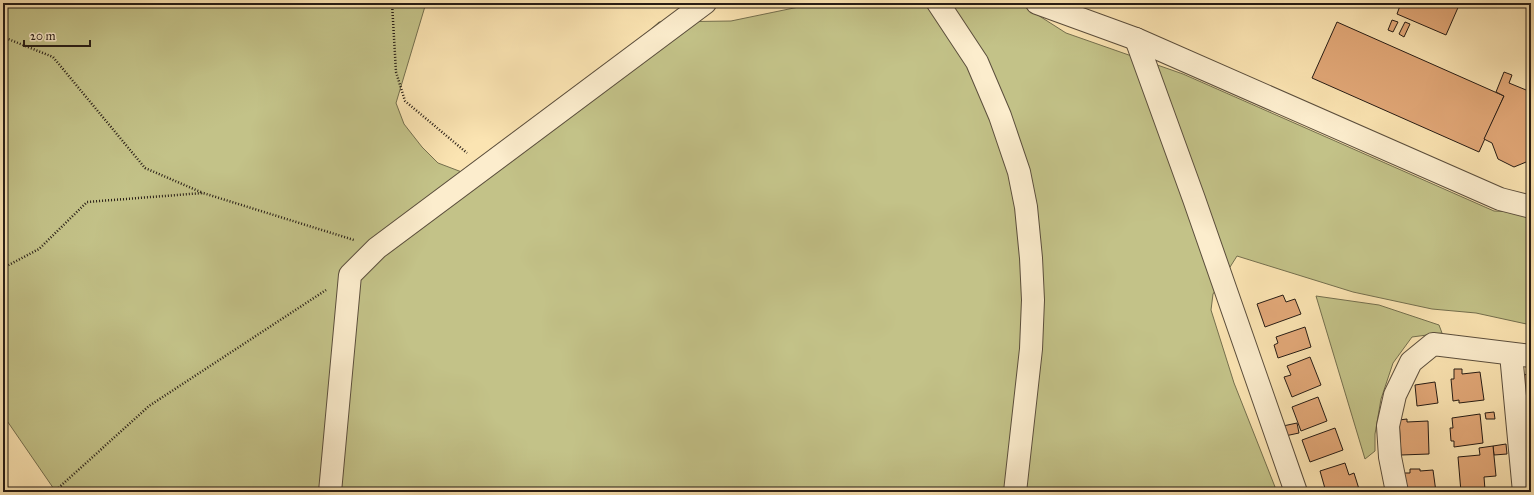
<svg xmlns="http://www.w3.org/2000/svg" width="1534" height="495" font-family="'IM FELL Great Primer',serif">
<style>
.green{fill:#c3c288;stroke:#746f4e}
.building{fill:#e2a878;stroke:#261c15}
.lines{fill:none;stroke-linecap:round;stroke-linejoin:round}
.minor-casing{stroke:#5b4e3c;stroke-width:24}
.path{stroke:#261c15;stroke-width:2.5;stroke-dasharray:1 2;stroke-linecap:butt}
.minor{stroke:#fcedcd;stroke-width:22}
</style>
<rect width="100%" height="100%" fill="#fbe4b2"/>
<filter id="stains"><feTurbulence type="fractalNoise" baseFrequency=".005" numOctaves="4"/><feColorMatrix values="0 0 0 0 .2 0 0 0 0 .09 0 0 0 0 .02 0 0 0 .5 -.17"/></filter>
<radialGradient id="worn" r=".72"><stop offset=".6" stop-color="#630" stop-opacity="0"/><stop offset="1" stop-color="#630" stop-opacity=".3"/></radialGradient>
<g class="green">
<path d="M3,3h423l-30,100 8,21 18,23 16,16 29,11 28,-3 164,-149 72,-1 87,-18h201l47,30 117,41 311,137 37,2v112l-55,-12 -44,-4 -79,-17 -116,-36 -24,38 -2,16 23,73 43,109h-1221l-53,-77z"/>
<path d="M1316,296l63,9 60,20 3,8 -30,4 -19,26 -12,36 -6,35v17l-10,8z"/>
</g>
<g class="building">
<path d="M1401,3h59l-14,32 -49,-21z"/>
<path d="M1392,20l6,2 -5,10 -5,-2z"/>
<path d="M1337,22l167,74 -25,56 -167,-74z"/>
<path d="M1405,22l5,2 -6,13 -5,-3z"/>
<path d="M1504,72l8,3 -3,8 22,9v68l-17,7 -16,-8 -6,-16 -8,-4 20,-43 -8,-4z"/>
<path d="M1283,295l3,7 9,-3 6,15 -36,13 -8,-23z"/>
<path d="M1305,327l6,20 -33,11 -4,-13 4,-2 -2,-6z"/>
<path d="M1310,357l11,28 -29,12 -8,-20 7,-2 -4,-9z"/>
<path d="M1454,369h8v5l18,-2 4,28 -25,3v-3l-6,1 -2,-22h3z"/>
<path d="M1531,374v36h-5l-4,-35z"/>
<path d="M1435,382l3,21 -21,3 -2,-21z"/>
<path d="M1318,397l9,24 -26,10 -9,-24z"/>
<path d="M1494,412l1,7h-9l-1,-6z"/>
<path d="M1480,414l3,29 -29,4v-6h-3l-1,-13h3l-1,-10z"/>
<path d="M1407,419v3l21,-1 1,33 -28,1 -2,-35z"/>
<path d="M1297,423l2,10 -14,3 -2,-10z"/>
<path d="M1529,426h2v24z"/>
<path d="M1335,428l8,22 -33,12 -8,-22z"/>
<path d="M1506,444l1,10 -13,1 -1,-9z"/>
<path d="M1493,446l3,30 -12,1 1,13 -24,2 -3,-35 22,-2 -1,-7z"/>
<path d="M1345,463l4,12 5,-2 5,16 -9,3h-24l-6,-21z"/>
<path d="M1410,469h10v2l13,-1 3,22h-32l-1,-19h7z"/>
</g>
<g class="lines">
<defs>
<g id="minor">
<path d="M938,3l39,59 23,54 19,56 7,35 5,51 2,42 -2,49 -16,143"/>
<path d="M1037,3l99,36 364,160 31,8"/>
<path d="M1136,39l58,160 102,293"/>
<path d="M1511,354l13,138"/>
<path d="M330,492l20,-217 27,-27 328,-245"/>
<path d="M1397,492l-7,-35 -2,-31 7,-31 16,-33 22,-18 98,12"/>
</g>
</defs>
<use href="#minor" class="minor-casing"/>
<g class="path">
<path d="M392,3l4,69 9,29 62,52"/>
<path d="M3,37l50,20 92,111 58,25"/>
<path d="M3,268l36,-19 48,-47 116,-9 151,47"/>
<path d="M54,492l95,-86 177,-116"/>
</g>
<use href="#minor" class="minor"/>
</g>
<rect width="1534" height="495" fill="none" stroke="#fbe4b2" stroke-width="16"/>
<rect x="4" y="4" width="1526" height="487" fill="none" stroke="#261c15" stroke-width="2"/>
<rect x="8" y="8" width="1518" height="479" fill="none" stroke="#261c15"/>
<path d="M24 40v6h66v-6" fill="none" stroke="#261c15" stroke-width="2"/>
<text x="30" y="40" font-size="12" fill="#261c15" stroke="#fcedcd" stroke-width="3" paint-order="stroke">20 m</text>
<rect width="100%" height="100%" filter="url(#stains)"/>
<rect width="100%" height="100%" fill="url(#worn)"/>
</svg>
